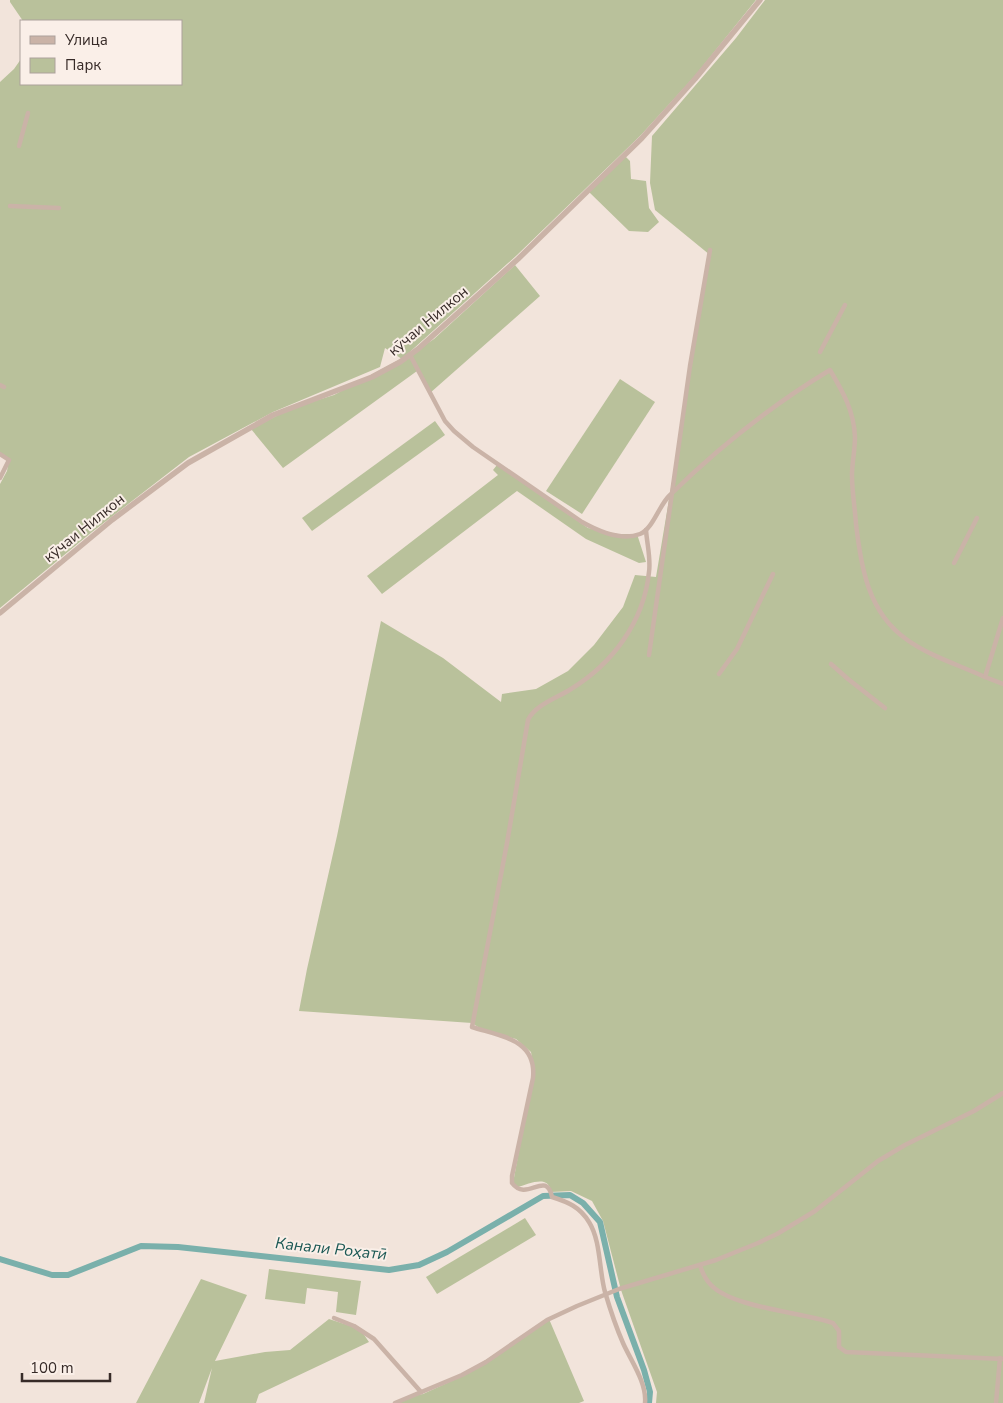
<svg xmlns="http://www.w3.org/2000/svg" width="1003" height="1403" font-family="'Nunito Sans',sans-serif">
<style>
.green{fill:#b9c19b}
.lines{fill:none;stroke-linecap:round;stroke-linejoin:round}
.canal{stroke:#7ab0ab;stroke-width:6}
.minor{stroke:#cab3a7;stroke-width:4.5}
.tertiary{stroke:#cab3a7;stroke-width:5.5}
.labels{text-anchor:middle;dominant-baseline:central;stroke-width:4;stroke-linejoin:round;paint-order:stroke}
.street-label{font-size:15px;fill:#372b28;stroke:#faefe8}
.water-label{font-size:16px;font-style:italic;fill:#1c5955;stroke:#faefe8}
</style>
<rect width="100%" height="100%" fill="#f2e4db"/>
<g class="green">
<path d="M10,0h746l-62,77 -53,58 -124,120 -115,104 -17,-11 -5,19 -107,45 -84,45 -97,75 -92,76v-124l7,-13 2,-11 -9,-6v-372l14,-13 7,-10v25h160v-63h-158l-13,-19z"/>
<path d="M765,0h238v1403h-347l1,-11 -36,-102 -18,-69 -11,-20 -21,-10 -20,1c-2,-18 -22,-8 -33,-5l-5,-4 21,-113 -3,-18 -15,-13 -32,-8 -12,-8 -173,-12 8,-42 30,-133 44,-215 62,37 58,44 1,-8 34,-5 32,-18 26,-26 29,-38 12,-32 21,2 54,-322 -55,-45 -5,-27 2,-47 84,-98z"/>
<path d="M625,156l5,5 1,18 15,2 3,27 10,14 -11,10 -19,-1 -40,-39z"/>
<path d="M515,265l25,31 -110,97 -13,-22 -134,97 -32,-39 41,-21 42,-13 85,-46 15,-10z"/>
<path d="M620,379l35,23 -73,112 -36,-23z"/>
<path d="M435,421l10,14 -133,96 -10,-13z"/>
<path d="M497,465l91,63 30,6h19l9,28 -7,1 -53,-24 -69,-48 -135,103 -15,-18 131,-101 -5,-5z"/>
<path d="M525,1218l11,17 -99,59 -11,-17z"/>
<path d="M269,1269l92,12 -5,34 -20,-3 2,-20 -31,-4 -2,16 -40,-5z"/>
<path d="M201,1279l46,16 -32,66 50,-9 25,-2 39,-31 31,10 9,13 -110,52 -3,9h-52l8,-35 -13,35h-63z"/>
<path d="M549,1319l35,82 -5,2h-182l11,-6 15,-3 35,-16z"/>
</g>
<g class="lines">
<path class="canal" d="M0,1259l52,16h16l73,-29 37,1 211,23 30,-5 28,-13 96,-56 27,-1 13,8 17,19 17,75 27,73 6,22 -1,11"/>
<g class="minor">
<path d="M19,146l9,-33"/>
<path d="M10,206l49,2"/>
<path d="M820,352l25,-47"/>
<path d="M410,355l35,66 9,10 19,16 109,75c16,9 40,19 58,12 13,-5 19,-29 30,-39 48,-47 102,-90 160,-125 13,22 24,41 25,67 0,13 -3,26 -3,38 0,17 3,33 4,49 5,43 12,88 50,115 23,17 53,26 79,38"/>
<path d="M0,385l4,2"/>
<path d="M0,454l9,6 -9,18"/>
<path d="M954,563l23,-45"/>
<path d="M1003,618l-18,59 18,7"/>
<path d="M649,655l41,-289 20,-116"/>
<path d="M831,664l17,15 37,29"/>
<path d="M719,674l18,-25 36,-75"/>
<path d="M700,1265c2,7 5,14 11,20 22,23 91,27 122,38l6,8v16l7,5 157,7"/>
<path d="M334,1318l20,8 20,13 47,53"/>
<path d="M395,1403l67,-28 24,-13 61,-42 30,-14 42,-17 97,-29 42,-17 19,-9 38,-23 63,-50 27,-16 69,-34 29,-18"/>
<path d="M645,1403c2,-20 -14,-42 -22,-60 -7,-16 -13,-34 -18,-51 -6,-21 -4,-51 -16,-70 -9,-15 -21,-20 -37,-25 -6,-28 -25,6 -40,-14v-7l21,-98c4,-39 -33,-42 -61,-51l35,-184 21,-123c7,-15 29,-22 43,-31 41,-25 73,-67 78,-117 2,-13 -2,-28 -3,-42"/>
<path d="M996,1403l4,-45"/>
</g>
<path class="tertiary" d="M0,613l112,-93 76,-57 85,-48 99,-38 28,-15 18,-13 100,-90 124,-121 53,-59 65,-79"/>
</g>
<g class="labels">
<g class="street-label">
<text transform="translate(428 321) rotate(-40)">кӯчаи Нилкон</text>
<text transform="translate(84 528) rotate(-39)">кӯчаи Нилкон</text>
</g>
<g class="water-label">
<text transform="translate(331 1249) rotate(6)">Канали Роҳатӣ</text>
</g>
</g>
<rect x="20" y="20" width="162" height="65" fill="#faefe8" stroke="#aca19b"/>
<rect x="30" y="36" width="25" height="8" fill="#cab3a7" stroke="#aca19b"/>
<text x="65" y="45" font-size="15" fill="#372b28">Улица</text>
<rect x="30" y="58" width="25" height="15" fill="#b9c19b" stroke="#aca19b"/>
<text x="65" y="70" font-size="15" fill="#372b28">Парк</text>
<path d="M22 1373v8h88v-8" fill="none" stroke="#372b28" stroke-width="2.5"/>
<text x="30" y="1373" font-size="15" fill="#372b28" stroke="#faefe8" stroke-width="4" paint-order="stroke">100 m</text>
</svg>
